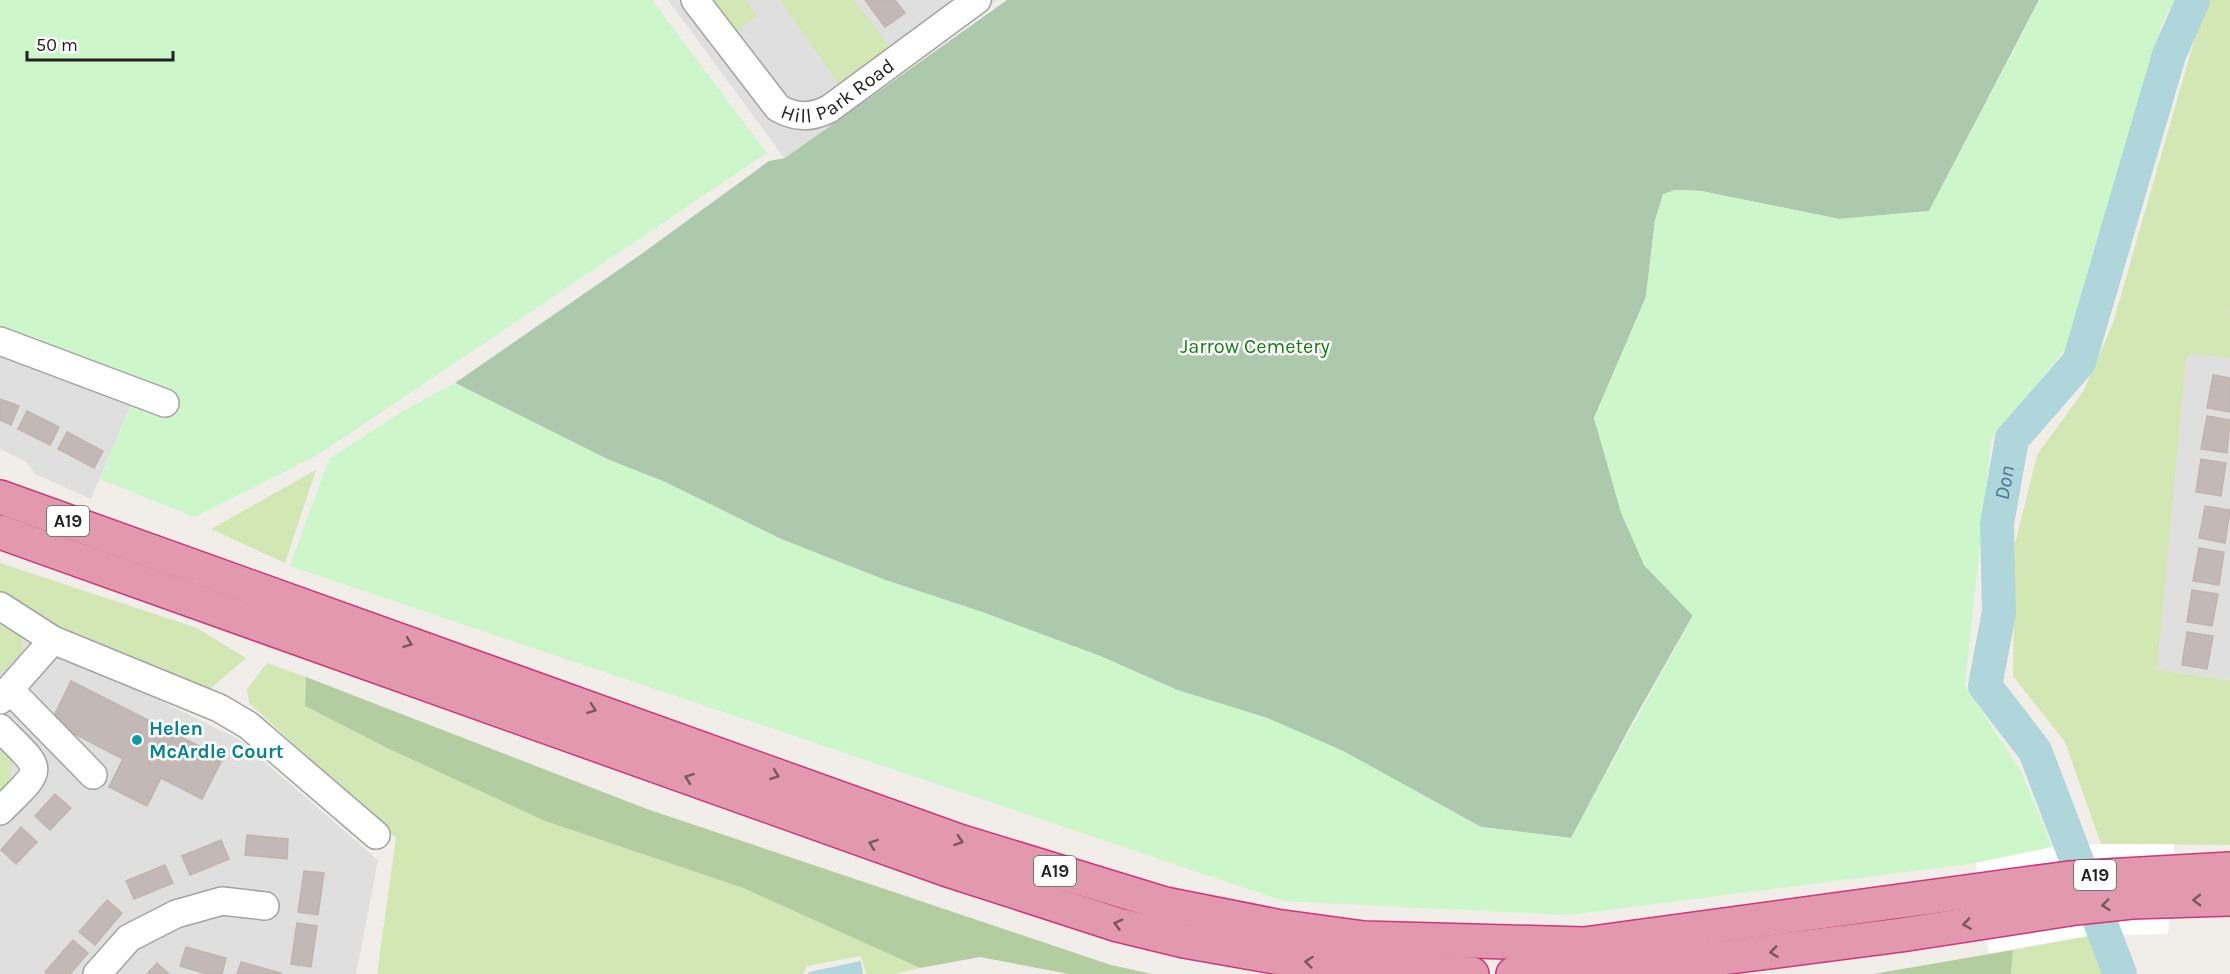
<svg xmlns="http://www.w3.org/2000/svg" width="2230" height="974" font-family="Karla,sans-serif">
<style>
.residential{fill:#e0dfdf}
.grass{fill:#d3e7b4}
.forest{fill:#b3cda1}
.cemetery{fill:#acc9ad}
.park{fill:#cdf6cb}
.water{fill:#aed6db}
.pier{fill:#fff}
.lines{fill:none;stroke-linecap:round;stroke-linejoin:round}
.river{stroke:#aed6db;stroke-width:34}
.building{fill:#c2b9b6;stroke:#c2b4ad;stroke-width:1.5}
.minor-casing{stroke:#a3a3a3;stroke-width:30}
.highway-casing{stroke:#cf367c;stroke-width:36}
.minor{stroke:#fff;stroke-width:27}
.highway{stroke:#e298ae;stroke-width:33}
.oneway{stroke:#785761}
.culture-dot{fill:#0f9aa8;stroke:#fff;stroke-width:2}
.labels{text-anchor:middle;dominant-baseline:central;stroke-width:5;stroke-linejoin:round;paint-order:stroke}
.shield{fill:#fff;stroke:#646464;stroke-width:1.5}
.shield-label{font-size:18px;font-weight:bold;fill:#222}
.street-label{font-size:20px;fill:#222;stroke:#fff}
.park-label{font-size:20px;fill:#187b14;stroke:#fff}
.culture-label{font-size:20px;font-weight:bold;fill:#0d838f;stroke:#fff;text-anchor:start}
.water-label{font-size:21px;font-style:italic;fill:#4a7895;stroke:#fff}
</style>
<rect width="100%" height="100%" fill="#f1eeea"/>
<g class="residential">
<path d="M668,0h329l-212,159z"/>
<path d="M2230,306v374l-74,-10 30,-311z"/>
<path d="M0,327l140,57 -49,115 -56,-25 -8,-12 -27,-13z"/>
<path d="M0,611l71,46 167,82 140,121 -22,114h-356z"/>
</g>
<g class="grass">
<path d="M712,0h34l11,16 -25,17z"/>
<path d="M780,0h74l38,50 -51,37z"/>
<path d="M2209,0h21v306l-9,11 9,-9v50l-39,-4 -5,5 -29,311 73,10v165l-129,-1 -36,-102 -52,-66 2,-132 22,-89 47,-65 29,-67 89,-310z"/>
<path d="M316,470l-31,93 -74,-34z"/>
<path d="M0,563l197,65 49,30 -37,32 -162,-64 -47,-31z"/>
<path d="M0,620l21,14 2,18 -23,22z"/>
<path d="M267,663l39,14 -1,29 82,42 158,73 198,67 177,80 -25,6h-29l-5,-18 -54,10 -4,8h-426l19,-136 -147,-135 -2,-14z"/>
<path d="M0,745l13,11 -5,34 -8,7z"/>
<path d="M2088,936l16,38h-93l2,-24z"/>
</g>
<g class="forest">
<path d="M306,677l341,132 464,156 41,9h-83l-89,-17 -60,11 -177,-80 -198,-67 -158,-73 -82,-42z"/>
<path d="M2013,950l-2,24h-138z"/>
</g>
<path class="cemetery" d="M1007,0h1032l-110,211 -90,8 -138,-28 -26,-1 -20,30 -9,77 -52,121 50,147 49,50 -60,106 -62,117 -90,-11 -138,-76 -76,-33 -90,-28 -77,-34 -118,-44 -97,-32 -104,-41 -116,-57 -56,-22 -154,-77 185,-128 129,-94 16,-3z"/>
<g class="park">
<path d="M0,0h652l115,153 -448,301 -124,63 -95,-38 40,-95 -140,-57z"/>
<path d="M2040,0h135l-12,21 -97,327 -75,92 -26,246 57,87 30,74 -76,16 -407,52 -285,-14 -994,-335 39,-107 74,-48 52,-28 154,77 56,22 116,57 104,41 97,32 118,44 77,34 90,28 76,33 138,76 90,11 122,-222 -49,-51 -23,-52 -27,-95 52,-121 9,-77 8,-26 12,-4 26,1 138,28 90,-8z"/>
</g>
<path class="water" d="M861,961l2,13h-55l1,-2z"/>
<path class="pier" d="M2101,844h73l-6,90 -80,2 -99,17 -13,-90 76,-16z"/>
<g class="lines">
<path class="river" id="s1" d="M2120,974l-85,-223 -50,-65 14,-74 -2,-88 15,-85 67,-77 90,-307 24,-55"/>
</g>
<g class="building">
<path d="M865,0h30l10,13 -20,14z"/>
<path d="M2213,375l17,3v34l-23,-4z"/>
<path d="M0,399l19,7 -8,19 -11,-5z"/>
<path d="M27,411l32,16 -9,18 -32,-16z"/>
<path d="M2207,416l23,4 -3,33 -26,-4z"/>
<path d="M67,432l36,19 -9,17 -36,-19z"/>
<path d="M2201,459l25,4 -5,33 -25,-4z"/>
<path d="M2205,506l25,4 -5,33 -26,-5z"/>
<path d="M2199,548l25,4 -5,33 -26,-4z"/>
<path d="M2192,590l26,4 -6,32 -25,-4z"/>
<path d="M2187,632l26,4 -6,33 -25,-4z"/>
<path d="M71,681l152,77 -21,41 -41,-21 -14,28 -38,-19 14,-28 -72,-37z"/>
<path d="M55,794l16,14 -21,22 -15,-14z"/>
<path d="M21,827l16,15 -21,22 -15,-14z"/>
<path d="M247,835l41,4 -1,20 -42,-4z"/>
<path d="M221,840l8,19 -39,16 -8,-19z"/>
<path d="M165,865l8,18 -39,16 -8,-18z"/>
<path d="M304,871l20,2 -6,42 -20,-3z"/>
<path d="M107,900l15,13 -27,32 -16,-13z"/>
<path d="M297,923l20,3 -6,41 -20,-3z"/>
<path d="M73,940l15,13 -18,21h-22l-3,-2z"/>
<path d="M186,947l40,11 -4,16h-15l-27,-8z"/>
<path d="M241,962l40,11v1h-44z"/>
<path d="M157,963l12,11h-22z"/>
</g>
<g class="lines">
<defs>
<g id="minor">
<path id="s2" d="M695,0l83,108c18,10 33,10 51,1l148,-109"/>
<path d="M0,341l165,62"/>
<path d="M0,606l53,34 166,68 29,17 128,110"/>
<path d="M10,690l83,85"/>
<path d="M0,700l53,-60"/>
<path d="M0,728c45,45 45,38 0,83"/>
<path d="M97,974l32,-36 47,-24 46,-13 43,5"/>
</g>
<g id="highway">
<path d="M0,497l959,344 206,63 111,22 88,12 220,6 485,-66 161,-9"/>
<path d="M0,532l945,337 173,56 66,16 114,20 90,9 84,4"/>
<path d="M1513,974l116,-6 69,-7 203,-26 175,-27 56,-6 98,-3"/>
</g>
</defs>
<use href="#minor" class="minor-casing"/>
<use href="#highway" class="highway-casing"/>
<use href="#minor" class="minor"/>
<use href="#highway" class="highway"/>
</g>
<defs><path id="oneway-chevron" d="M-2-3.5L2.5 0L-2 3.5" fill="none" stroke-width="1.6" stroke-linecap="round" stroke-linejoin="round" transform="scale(1.5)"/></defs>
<g class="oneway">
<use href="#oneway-chevron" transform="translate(408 643) rotate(20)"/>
<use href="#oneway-chevron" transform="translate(592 709) rotate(20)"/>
<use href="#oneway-chevron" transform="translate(775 775) rotate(20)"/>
<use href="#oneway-chevron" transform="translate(689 778) rotate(-160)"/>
<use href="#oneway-chevron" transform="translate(959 841) rotate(19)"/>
<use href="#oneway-chevron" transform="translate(873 844) rotate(-160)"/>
<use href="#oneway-chevron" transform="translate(2197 900) rotate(179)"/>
<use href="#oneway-chevron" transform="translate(2106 905) rotate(174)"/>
<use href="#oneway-chevron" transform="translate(1118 924) rotate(-165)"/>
<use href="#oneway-chevron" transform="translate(1967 924) rotate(171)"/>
<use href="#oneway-chevron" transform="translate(1774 952) rotate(173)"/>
<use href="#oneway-chevron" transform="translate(1309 962) rotate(-174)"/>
</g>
<circle class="culture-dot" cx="137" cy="740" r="6"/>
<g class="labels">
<g class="shield">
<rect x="47" y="506" width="42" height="30" rx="4.5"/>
<rect x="1034" y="856" width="42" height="30" rx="4.5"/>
<rect x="2074" y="860" width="42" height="30" rx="4.5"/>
</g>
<g class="shield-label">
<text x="68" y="521">A19</text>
<text x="1055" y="871">A19</text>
<text x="2095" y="875">A19</text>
</g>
<g class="street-label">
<text stroke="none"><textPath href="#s2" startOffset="204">Hill Park Road</textPath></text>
</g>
<g class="park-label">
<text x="1255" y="346">Jarrow Cemetery</text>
</g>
<g class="culture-label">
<text x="149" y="728">Helen<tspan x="149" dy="23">McArdle Court</tspan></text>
</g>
<g class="water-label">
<text stroke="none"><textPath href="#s1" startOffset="526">Don</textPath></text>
</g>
</g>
<path d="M27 51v9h146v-9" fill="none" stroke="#222222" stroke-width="3"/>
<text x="36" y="51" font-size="18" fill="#222222" stroke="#ffffff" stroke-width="4.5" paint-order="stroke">50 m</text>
</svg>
